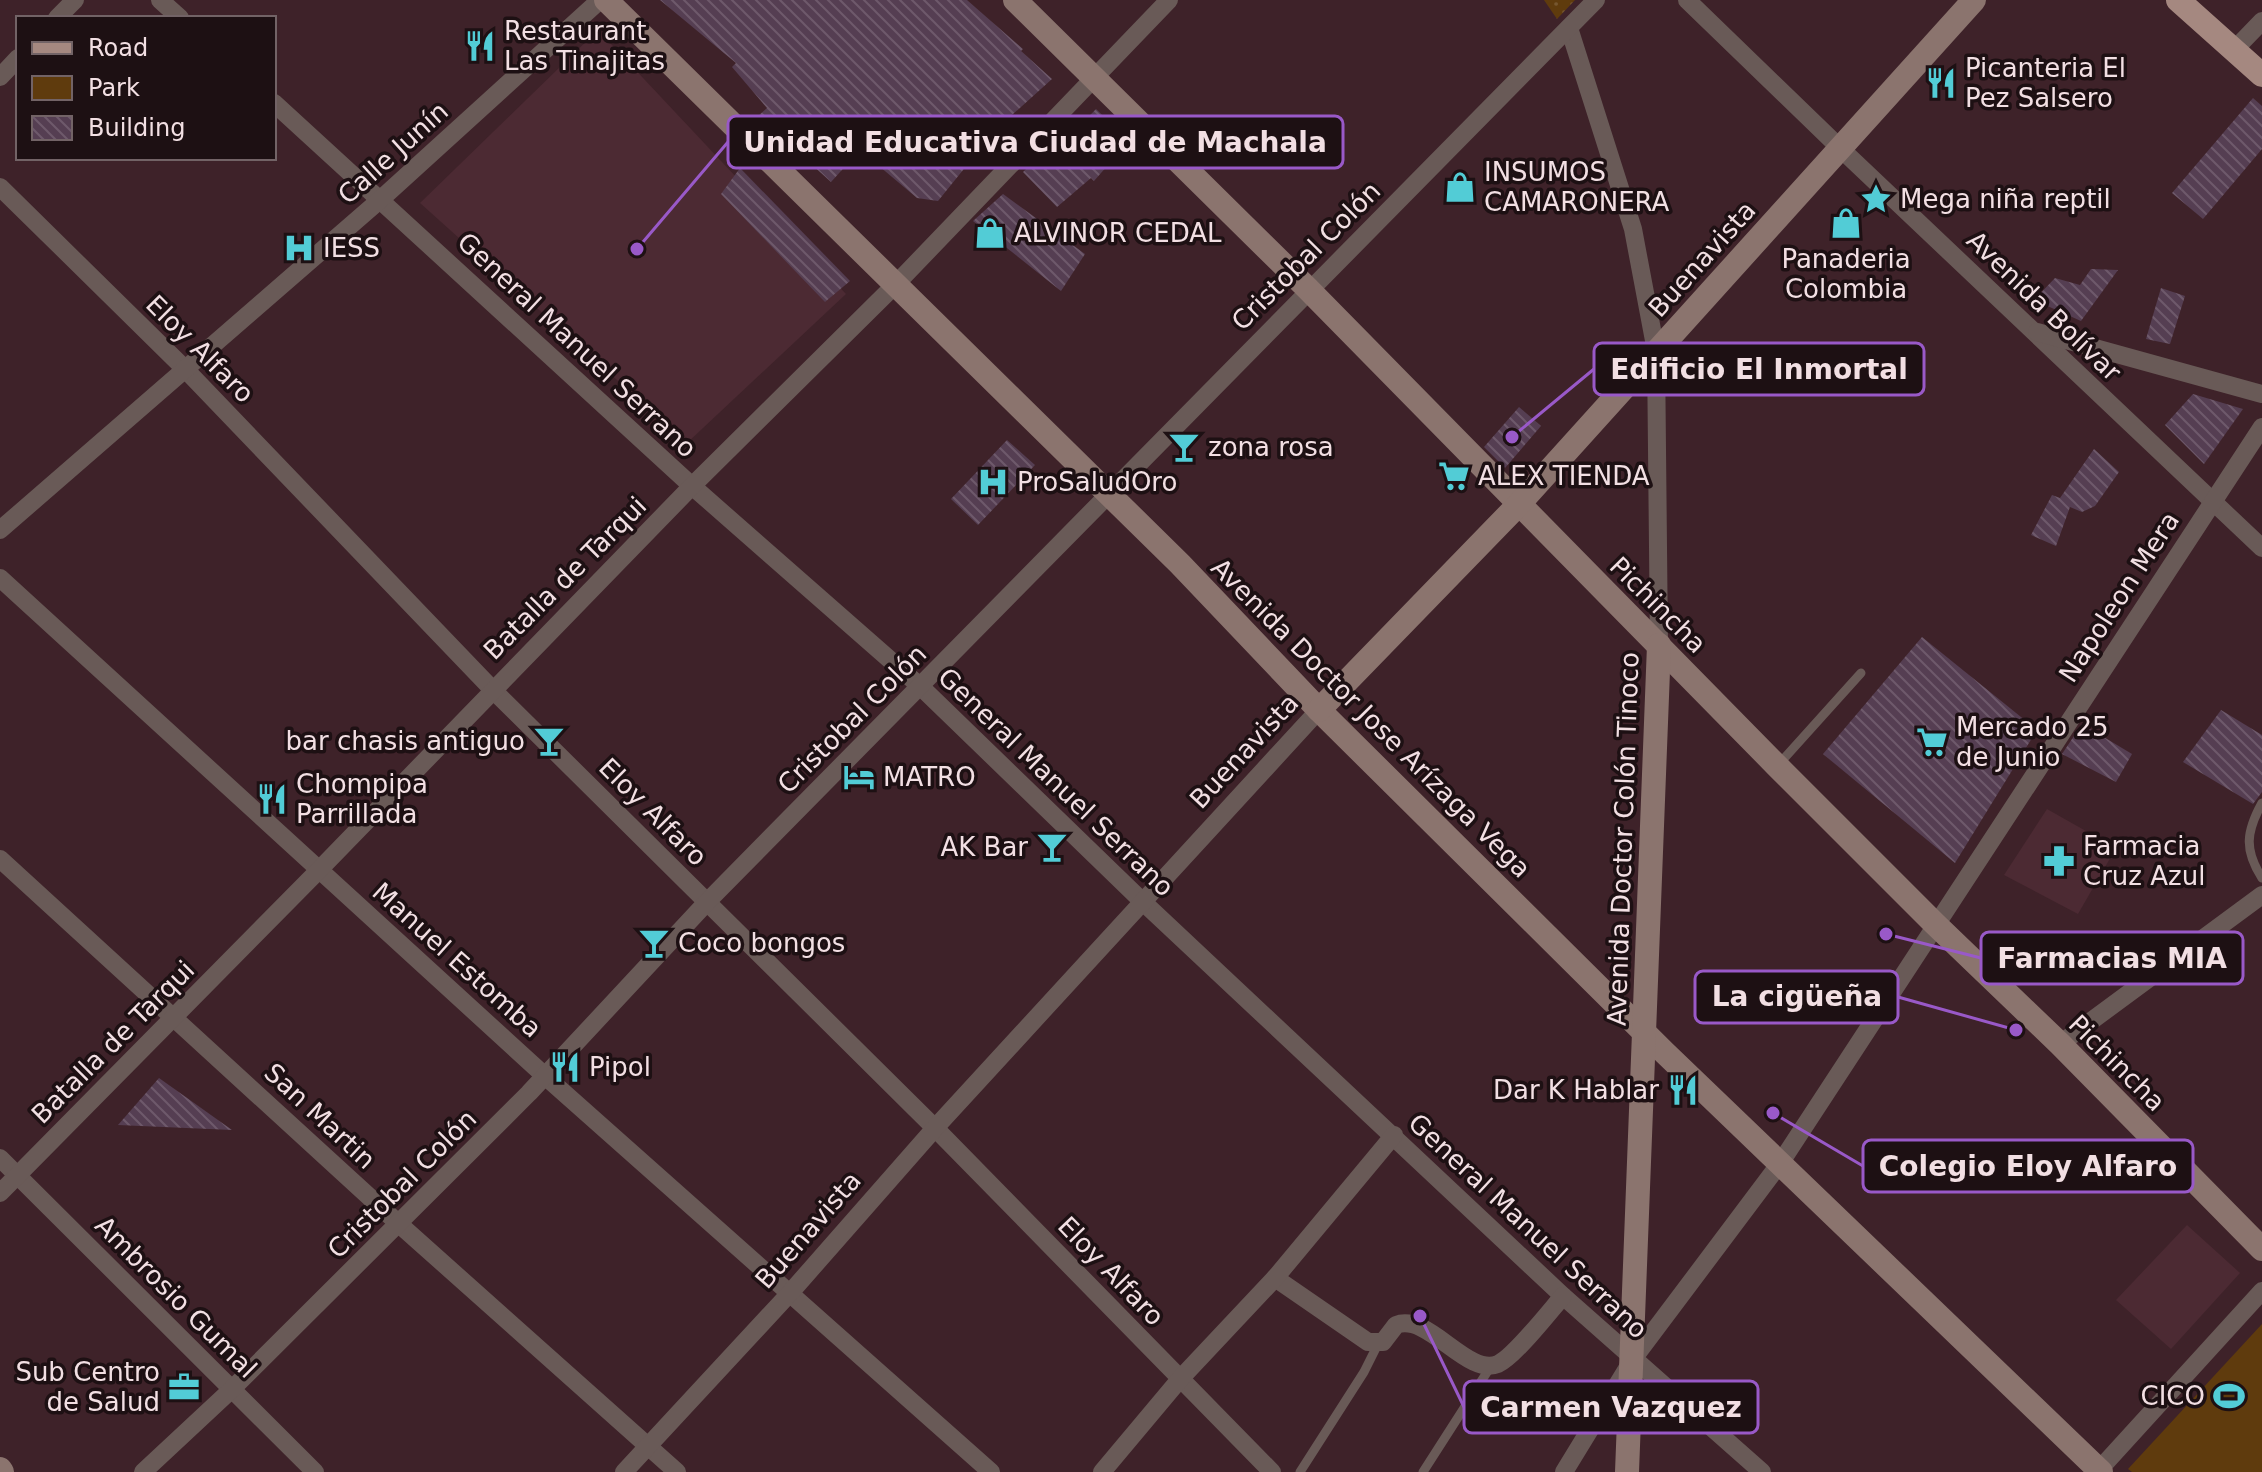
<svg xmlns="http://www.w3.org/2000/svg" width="2262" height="1472" font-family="'DejaVu Sans',sans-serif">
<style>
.built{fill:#4c2a33}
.green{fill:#5f3b0d}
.park{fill:url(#park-dots)}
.building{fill:url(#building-back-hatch)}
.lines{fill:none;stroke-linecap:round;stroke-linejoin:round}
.lane{stroke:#695a57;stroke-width:9}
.street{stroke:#695a57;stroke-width:18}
.secondary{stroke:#8b746e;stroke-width:24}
.primary{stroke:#a58880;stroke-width:24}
.labels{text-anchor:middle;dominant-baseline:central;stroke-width:7;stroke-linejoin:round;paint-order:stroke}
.poi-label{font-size:26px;fill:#f2dfe3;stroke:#1d1013;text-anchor:start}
.street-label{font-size:26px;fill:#f2dfe3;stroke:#1d1013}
.leader{fill:none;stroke:#9959c8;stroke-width:3}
.callout-dot{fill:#9959c8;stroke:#1d1013;stroke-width:3}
.callout{fill:#1d1013;stroke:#9959c8;stroke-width:3}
.callout-label{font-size:28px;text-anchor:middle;font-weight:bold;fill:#f2dfe3}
</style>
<defs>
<pattern id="park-dots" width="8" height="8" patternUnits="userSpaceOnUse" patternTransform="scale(2)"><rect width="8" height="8" fill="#5f3b0d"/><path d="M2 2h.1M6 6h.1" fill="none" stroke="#765730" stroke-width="1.8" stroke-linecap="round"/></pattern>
<pattern id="building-back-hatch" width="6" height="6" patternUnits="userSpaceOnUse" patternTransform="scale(2)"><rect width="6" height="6" fill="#553e52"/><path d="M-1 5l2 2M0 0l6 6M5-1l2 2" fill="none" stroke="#6e596b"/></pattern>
</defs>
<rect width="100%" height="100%" fill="#3e2229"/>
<g class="built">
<path d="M598,30l248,264 -159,149 -267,-240z"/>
<path d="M2047,809l69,39 -38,66 -74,-39z"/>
<path d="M2187,1225l53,48 -69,76 -55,-49z"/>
</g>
<path class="green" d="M2262,1324v148h-130l-4,-3z"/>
<path class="park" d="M1544,0h31l-18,19z"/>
<g class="building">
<path d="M660,0h307l56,49 -2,2 31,28 -80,72 4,3 -38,47 -21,-3 -57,-48 -29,32 -73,-66 9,-8 -35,-41 4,-4z"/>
<path d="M2253,98l9,8v43l-59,70 -31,-26z"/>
<path d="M1096,109l33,32 -35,40 -3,-3 -34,29 -34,-35 12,-12 6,6z"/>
<path d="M740,168l110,113 -25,21 -104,-108z"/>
<path d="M1003,194l82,60 -24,37 -88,-70z"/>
<path d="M2091,269l27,1 -37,51 -47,-21 21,-22 25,7z"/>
<path d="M2161,288l24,8 -15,48 -24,-5z"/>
<path d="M2193,394l50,15 -39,55 -39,-39z"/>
<path d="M1519,407l22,19 -36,42 -21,-21z"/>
<path d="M1007,440l28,25 -57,60 -27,-26z"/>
<path d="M2094,449l25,23 -24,34 -13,6 -12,-5 -14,39 -25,-11 21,-40 8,3z"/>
<path d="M1922,637l115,93 -82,133 -132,-109z"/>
<path d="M2221,710l41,25v57l-9,12 -70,-42z"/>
<path d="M2082,724l50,30 -16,28 -54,-28z"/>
<path d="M159,1078l73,52 -114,-5z"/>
</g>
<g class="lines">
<g class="lane">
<path d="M1779,764l82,-91"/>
<path d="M2262,803c-16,29 -18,47 0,75"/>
<path d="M1300,1472l64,-100 14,-28"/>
<path d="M1423,1472l68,-106"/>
</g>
<g class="street">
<path d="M160,0l20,18"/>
<path d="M1687,0l153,148 422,400"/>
<path d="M57,18l18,-18"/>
<path d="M1569,28l64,201 23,122 3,294"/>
<path d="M2235,49l27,-28"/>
<path d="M0,77l18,-19"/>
<path d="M274,103l418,383 229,201 222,215 420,394 199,176"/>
<path d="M0,187l185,182 307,320 443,439 337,344"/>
<path d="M2037,332l225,62"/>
<path d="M0,530l381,-331 219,-199"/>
<path d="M0,578l545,498 446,396"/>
<path d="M0,859l399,365 278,248"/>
<path d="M2060,1044l202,-149"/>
<path d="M0,1158l315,314"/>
<path d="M0,1193l319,-323 373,-384 205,-203 272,-283"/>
<path d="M1275,1278l93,64h15l13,-17c32,-13 71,52 102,39 16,-7 52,-53 65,-68"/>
<path d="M143,1472l88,-82 298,-297 178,-191 889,-902"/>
<path d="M624,1472l166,-179 145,-165 384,-418"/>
<path d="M1102,1472l78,-93 95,-101 119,-143"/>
<path d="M1564,1472l69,-113 148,-197 481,-735"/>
<path d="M2097,1472l165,-181"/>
</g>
<g class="secondary">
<path d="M606,0l574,564 139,146 346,343 436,419"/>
<path d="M1015,0l293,289 469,477 158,158 125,120 202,205"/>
<path d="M1319,710l200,-206 455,-504"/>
<path d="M0,1469l2,3"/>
<path d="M1627,1472l32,-827"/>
</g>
<path class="primary" d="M2178,0l84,75"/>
</g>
<defs>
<symbol id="restaurant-bare" viewBox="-9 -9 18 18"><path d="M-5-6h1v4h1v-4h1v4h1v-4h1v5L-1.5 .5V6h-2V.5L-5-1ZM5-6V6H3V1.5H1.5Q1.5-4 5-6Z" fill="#52ccd6" stroke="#1d1013" stroke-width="2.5" paint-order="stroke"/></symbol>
<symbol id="shop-bare" viewBox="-9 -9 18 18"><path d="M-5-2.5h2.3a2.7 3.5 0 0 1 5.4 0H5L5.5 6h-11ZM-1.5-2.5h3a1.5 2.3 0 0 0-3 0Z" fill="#52ccd6" stroke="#1d1013" stroke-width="2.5" paint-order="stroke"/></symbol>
<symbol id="sight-bare" viewBox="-9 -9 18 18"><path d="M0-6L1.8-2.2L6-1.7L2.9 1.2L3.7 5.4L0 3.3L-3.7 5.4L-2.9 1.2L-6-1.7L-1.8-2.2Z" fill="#52ccd6" stroke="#1d1013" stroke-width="2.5" paint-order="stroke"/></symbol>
<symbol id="hospital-bare" viewBox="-9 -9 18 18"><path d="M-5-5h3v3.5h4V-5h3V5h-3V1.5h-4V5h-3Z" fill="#52ccd6" stroke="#1d1013" stroke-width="2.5" paint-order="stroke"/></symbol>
<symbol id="bar-bare" viewBox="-9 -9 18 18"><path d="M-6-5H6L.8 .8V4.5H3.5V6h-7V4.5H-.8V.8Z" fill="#52ccd6" stroke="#1d1013" stroke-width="2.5" paint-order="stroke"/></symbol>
<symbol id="supermarket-bare" viewBox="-9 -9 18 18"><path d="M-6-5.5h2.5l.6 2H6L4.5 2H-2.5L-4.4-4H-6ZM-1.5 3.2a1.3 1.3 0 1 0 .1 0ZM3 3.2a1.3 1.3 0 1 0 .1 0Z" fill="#52ccd6" stroke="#1d1013" stroke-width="2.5" paint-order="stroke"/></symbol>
<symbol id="hotel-bare" viewBox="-9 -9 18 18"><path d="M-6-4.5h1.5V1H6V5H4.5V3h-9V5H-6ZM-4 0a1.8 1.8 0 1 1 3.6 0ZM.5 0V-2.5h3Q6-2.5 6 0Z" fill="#52ccd6" stroke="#1d1013" stroke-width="2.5" paint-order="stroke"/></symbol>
<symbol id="pharmacy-bare" viewBox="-9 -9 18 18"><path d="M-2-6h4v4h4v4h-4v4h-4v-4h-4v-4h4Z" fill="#52ccd6" stroke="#1d1013" stroke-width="2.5" paint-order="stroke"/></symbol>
<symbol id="office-bare" viewBox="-9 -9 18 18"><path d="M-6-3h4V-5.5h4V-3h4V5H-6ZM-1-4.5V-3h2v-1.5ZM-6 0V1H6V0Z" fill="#52ccd6" stroke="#1d1013" stroke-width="2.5" paint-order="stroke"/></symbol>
<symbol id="stadium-bare" viewBox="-9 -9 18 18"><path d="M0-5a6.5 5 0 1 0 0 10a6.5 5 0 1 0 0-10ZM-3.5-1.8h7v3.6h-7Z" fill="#52ccd6" stroke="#1d1013" stroke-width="2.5" paint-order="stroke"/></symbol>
</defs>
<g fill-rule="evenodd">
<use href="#restaurant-bare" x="458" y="24" width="44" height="44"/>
<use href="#restaurant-bare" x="1919" y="61" width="44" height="44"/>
<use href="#shop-bare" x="1438" y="165" width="44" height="44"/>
<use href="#sight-bare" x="1854" y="177" width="44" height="44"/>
<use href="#shop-bare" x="1824" y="201" width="44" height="44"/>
<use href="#shop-bare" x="968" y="211" width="44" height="44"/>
<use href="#hospital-bare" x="277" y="226" width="44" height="44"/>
<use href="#bar-bare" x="1162" y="425" width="44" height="44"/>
<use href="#supermarket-bare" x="1432" y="454" width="44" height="44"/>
<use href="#hospital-bare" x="971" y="460" width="44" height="44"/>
<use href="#bar-bare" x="527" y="719" width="44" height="44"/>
<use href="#supermarket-bare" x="1910" y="720" width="44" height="44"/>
<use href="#hotel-bare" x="837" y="755" width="44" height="44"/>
<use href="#restaurant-bare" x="250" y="777" width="44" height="44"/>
<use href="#bar-bare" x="1030" y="825" width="44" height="44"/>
<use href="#pharmacy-bare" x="2037" y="839" width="44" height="44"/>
<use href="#bar-bare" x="632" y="921" width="44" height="44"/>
<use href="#restaurant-bare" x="543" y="1045" width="44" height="44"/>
<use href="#restaurant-bare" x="1661" y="1068" width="44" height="44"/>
<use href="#office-bare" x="162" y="1365" width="44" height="44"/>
<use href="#stadium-bare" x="2207" y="1374" width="44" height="44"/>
</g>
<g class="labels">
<g class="poi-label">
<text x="504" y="31">Restaurant<tspan x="504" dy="30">Las Tinajitas</tspan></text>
<text x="1965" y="68">Picanteria El<tspan x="1965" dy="30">Pez Salsero</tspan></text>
<text x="1484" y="172">INSUMOS<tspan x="1484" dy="30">CAMARONERA</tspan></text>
<text x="1900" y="199">Mega niña reptil</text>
<text x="1014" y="233">ALVINOR CEDAL</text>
<text x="323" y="248">IESS</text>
<text x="1846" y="259" text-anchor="middle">Panaderia<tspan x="1846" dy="30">Colombia</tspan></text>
<text x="1208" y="447">zona rosa</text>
<text x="1478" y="476">ALEX TIENDA</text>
<text x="1017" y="482">ProSaludOro</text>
<text x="1956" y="727">Mercado 25<tspan x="1956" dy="30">de Junio</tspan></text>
<text x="525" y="741" text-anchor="end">bar chasis antiguo</text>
<text x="883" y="777">MATRO</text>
<text x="296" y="784">Chompipa<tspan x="296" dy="30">Parrillada</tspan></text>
<text x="2083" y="846">Farmacia<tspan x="2083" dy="30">Cruz Azul</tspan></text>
<text x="1028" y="847" text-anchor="end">AK Bar</text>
<text x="678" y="943">Coco bongos</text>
<text x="589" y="1067">Pipol</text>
<text x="1659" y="1090" text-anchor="end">Dar K Hablar</text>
<text x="160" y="1372" text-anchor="end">Sub Centro<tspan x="160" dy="30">de Salud</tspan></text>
<text x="2205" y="1396" text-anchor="end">CICO</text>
</g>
<g class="street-label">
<text transform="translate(393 153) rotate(-42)">Calle Junín</text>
<text transform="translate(1306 256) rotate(-45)">Cristobal Colón</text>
<text transform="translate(1702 259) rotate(-48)">Buenavista</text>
<text transform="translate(2044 306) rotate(44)">Avenida Bolívar</text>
<text transform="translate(577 345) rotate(43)">General Manuel Serrano</text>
<text transform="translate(200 349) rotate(45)">Eloy Alfaro</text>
<text transform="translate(565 578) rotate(-45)">Batalla de Tarqui</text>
<text transform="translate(2119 597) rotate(-57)">Napoleon Mera</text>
<text transform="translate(1658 605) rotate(45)">Pichincha</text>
<text transform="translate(1371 718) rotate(45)">Avenida Doctor Jose Arízaga Vega</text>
<text transform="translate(852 719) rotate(-45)">Cristobal Colón</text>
<text transform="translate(1244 751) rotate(-47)">Buenavista</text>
<text transform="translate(1056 782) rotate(44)">General Manuel Serrano</text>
<text transform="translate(653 812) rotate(45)">Eloy Alfaro</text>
<text transform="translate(1623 839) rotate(-88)">Avenida Doctor Colón Tinoco</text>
<text transform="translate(457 960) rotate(42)">Manuel Estomba</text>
<text transform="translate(113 1042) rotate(-45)">Batalla de Tarqui</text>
<text transform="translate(2117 1063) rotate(45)">Pichincha</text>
<text transform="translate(320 1116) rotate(43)">San Martin</text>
<text transform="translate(402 1184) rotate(-45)">Cristobal Colón</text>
<text transform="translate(1528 1226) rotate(43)">General Manuel Serrano</text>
<text transform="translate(808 1230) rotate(-49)">Buenavista</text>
<text transform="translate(1111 1271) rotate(46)">Eloy Alfaro</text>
<text transform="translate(176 1297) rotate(45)">Ambrosio Gumal</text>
</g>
</g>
<path class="leader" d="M637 249L728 142M1512 437L1594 369M1886 934L1981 958M2016 1030L1898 997M1773 1113L1863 1166M1420 1316L1464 1407"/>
<g class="callout-dot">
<circle cx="637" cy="249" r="8"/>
<circle cx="1512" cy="437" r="8"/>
<circle cx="1886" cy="934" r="8"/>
<circle cx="2016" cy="1030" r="8"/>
<circle cx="1773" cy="1113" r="8"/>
<circle cx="1420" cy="1316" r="8"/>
</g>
<g class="callout">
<rect x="728" y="116" width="615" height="52" rx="8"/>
<rect x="1594" y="343" width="330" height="52" rx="8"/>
<rect x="1981" y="932" width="262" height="52" rx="8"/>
<rect x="1695" y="971" width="203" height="52" rx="8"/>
<rect x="1863" y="1140" width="330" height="52" rx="8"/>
<rect x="1464" y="1381" width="294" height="52" rx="8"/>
</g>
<g class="callout-label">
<text x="1035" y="152">Unidad Educativa Ciudad de Machala</text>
<text x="1759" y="379">Edificio El Inmortal</text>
<text x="2112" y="968">Farmacias MIA</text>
<text x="1797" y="1006">La cigüeña</text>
<text x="2028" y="1176">Colegio Eloy Alfaro</text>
<text x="1611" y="1417">Carmen Vazquez</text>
</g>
<rect x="16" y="16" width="260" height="144" fill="#1d1013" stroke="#726366" stroke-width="2"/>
<rect x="32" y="42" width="40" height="12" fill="#a58880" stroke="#726366" stroke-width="2"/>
<text x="88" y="56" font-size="24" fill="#f2dfe3">Road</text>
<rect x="32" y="76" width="40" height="24" fill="#5f3b0d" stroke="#726366" stroke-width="2"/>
<text x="88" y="96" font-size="24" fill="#f2dfe3">Park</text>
<rect x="32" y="116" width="40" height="24" fill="url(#building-back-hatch)" stroke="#726366" stroke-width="2"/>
<text x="88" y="136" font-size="24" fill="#f2dfe3">Building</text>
</svg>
